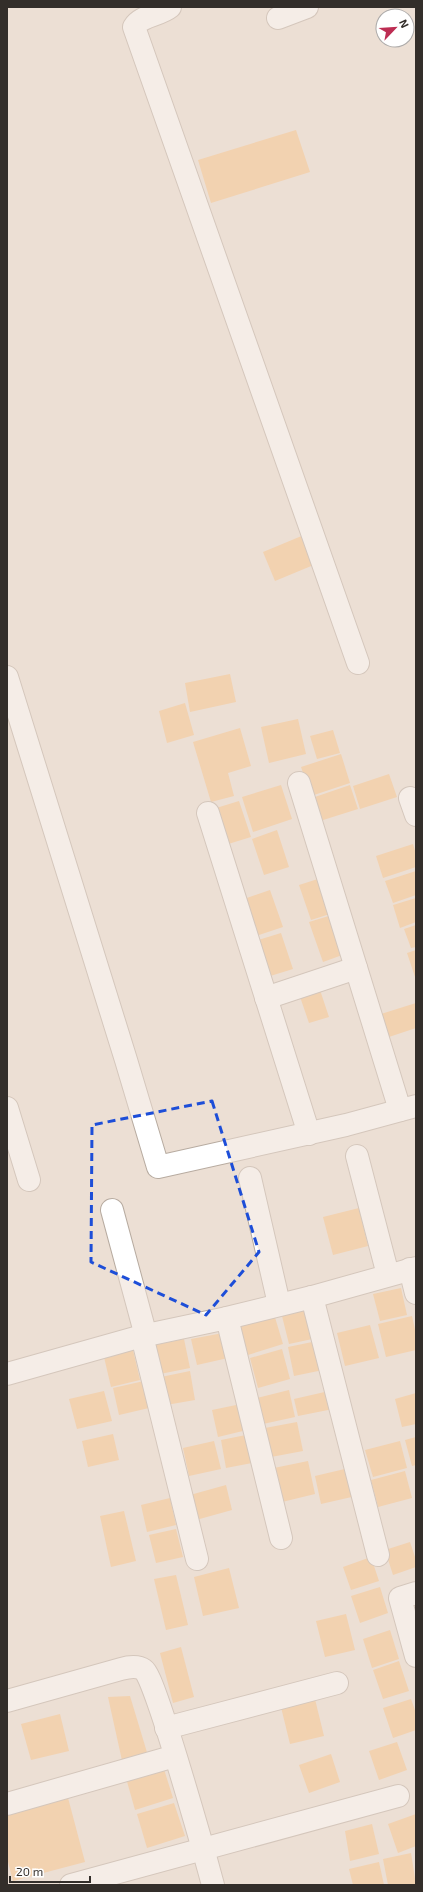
<svg xmlns="http://www.w3.org/2000/svg" width="423" height="1892" font-family="'Exo 2',sans-serif">
<style>
.building{fill:#f8c385}
.lines{fill:none;stroke-linecap:round;stroke-linejoin:round}
.minor-casing{stroke:#b7aba0;stroke-width:24}
.minor{stroke:#fff;stroke-width:22}
.marked{fill:none;stroke:#1d4ed8;stroke-width:3;stroke-dasharray:8 5;stroke-linejoin:round}
</style>
<rect width="100%" height="100%" fill="#ecdfd4"/>
<g class="building">
<path d="M296,130l14,42 -99,31 -13,-43z"/>
<path d="M304,535l12,29 -41,17 -12,-29z"/>
<path d="M230,674l6,28 -46,10 -5,-29z"/>
<path d="M185,703l9,32 -27,8 -8,-32z"/>
<path d="M298,719l8,35 -37,9 -8,-36z"/>
<path d="M240,728l11,38 -23,7 6,23 -23,6 -18,-60z"/>
<path d="M333,730l7,23 -23,6 -7,-23z"/>
<path d="M341,754l9,29 -39,13 -10,-29z"/>
<path d="M389,774l8,23 -37,12 -7,-23z"/>
<path d="M281,785l11,34 -39,13 -11,-35z"/>
<path d="M350,785l8,24 -38,12 -8,-23z"/>
<path d="M239,801l12,36 -26,8 -12,-36z"/>
<path d="M277,830l12,37 -25,8 -12,-36z"/>
<path d="M413,844l3,10v13l-33,11 -7,-22z"/>
<path d="M416,871v24l-23,8 -8,-22z"/>
<path d="M321,878l12,35 -22,7 -12,-35z"/>
<path d="M270,890l13,37 -27,9 -12,-37z"/>
<path d="M416,898v24l-16,6 -7,-23z"/>
<path d="M332,915l13,39 -22,8 -14,-40z"/>
<path d="M416,925v22l-5,1 -7,-19z"/>
<path d="M281,933l12,36 -26,8 -12,-36z"/>
<path d="M416,950v30l-9,-27z"/>
<path d="M318,984l11,33 -20,6 -11,-32z"/>
<path d="M416,1003v25l-27,9 -8,-23z"/>
<path d="M359,1208l9,38 -35,9 -10,-38z"/>
<path d="M401,1288l6,27 -27,6 -7,-27z"/>
<path d="M311,1309l6,29 -28,6 -7,-28z"/>
<path d="M274,1314l9,30 -35,11 -9,-30z"/>
<path d="M412,1316l4,18v16l-30,7 -8,-33z"/>
<path d="M370,1325l9,33 -34,8 -8,-33z"/>
<path d="M223,1333l5,25 -31,7 -6,-26z"/>
<path d="M184,1339l6,29 -30,6 -6,-29z"/>
<path d="M317,1341l6,29 -29,6 -6,-29z"/>
<path d="M282,1349l8,30 -32,9 -8,-30z"/>
<path d="M133,1350l7,30 -29,7 -7,-30z"/>
<path d="M190,1371l5,29 -29,5 -5,-28z"/>
<path d="M144,1381l5,27 -30,7 -6,-27z"/>
<path d="M289,1390l6,27 -32,7 -6,-26z"/>
<path d="M104,1391l8,30 -35,8 -8,-30z"/>
<path d="M329,1391l4,18 -35,7 -4,-17z"/>
<path d="M416,1393v31l-14,3 -7,-28z"/>
<path d="M241,1404l6,26 -29,7 -6,-27z"/>
<path d="M297,1422l6,29 -32,6 -6,-29z"/>
<path d="M113,1434l6,26 -31,7 -6,-26z"/>
<path d="M246,1435l6,28 -26,5 -5,-28z"/>
<path d="M416,1437v28l-4,1 -7,-26z"/>
<path d="M214,1441l7,28 -32,7 -6,-28z"/>
<path d="M400,1441l7,27 -34,9 -8,-27z"/>
<path d="M308,1461l7,33 -33,8 -8,-34z"/>
<path d="M349,1468l7,28 -35,8 -6,-28z"/>
<path d="M405,1471l7,27 -34,9 -7,-27z"/>
<path d="M226,1485l6,25 -36,10 -6,-25z"/>
<path d="M170,1498l6,27 -29,7 -6,-27z"/>
<path d="M124,1511l12,50 -25,6 -11,-51z"/>
<path d="M176,1529l7,28 -27,6 -7,-28z"/>
<path d="M410,1542l6,18v7l-23,8 -8,-25z"/>
<path d="M371,1557l8,24 -28,9 -8,-23z"/>
<path d="M229,1568l10,40 -36,8 -9,-39z"/>
<path d="M176,1575l12,50 -22,5 -12,-51z"/>
<path d="M380,1587l8,26 -28,10 -9,-27z"/>
<path d="M346,1614l9,36 -30,7 -9,-36z"/>
<path d="M390,1630l9,29 -27,9 -9,-29z"/>
<path d="M181,1647l13,50 -21,6 -13,-50z"/>
<path d="M399,1661l10,30 -26,8 -10,-29z"/>
<path d="M313,1691l11,45 -34,8 -11,-45z"/>
<path d="M130,1696l19,63 -26,6 -15,-68z"/>
<path d="M411,1699l5,14v17l-23,8 -10,-30z"/>
<path d="M60,1714l9,37 -38,9 -10,-36z"/>
<path d="M397,1742l10,28 -28,10 -10,-29z"/>
<path d="M331,1754l9,28 -31,11 -10,-28z"/>
<path d="M163,1766l10,32 -38,12 -9,-32z"/>
<path d="M67,1794l18,68 -72,19 -6,-23v-47z"/>
<path d="M174,1803l11,33 -38,12 -10,-34z"/>
<path d="M416,1814v32l-18,7 -10,-29z"/>
<path d="M372,1824l7,30 -29,7 -5,-30z"/>
<path d="M411,1853l5,32h-28l-5,-26z"/>
<path d="M379,1862l5,23h-31l-4,-16z"/>
</g>
<g class="lines">
<defs>
<g id="minor">
<path d="M170,7c-11,9 -29,8 -36,20l224,636"/>
<path d="M278,18l29,-11"/>
<path d="M7,677l119,383 32,107 188,-42 70,-19"/>
<path d="M299,783l101,327"/>
<path d="M410,798l6,17"/>
<path d="M208,813l101,321"/>
<path d="M266,998l90,-30"/>
<path d="M7,1108l22,72"/>
<path d="M357,1156l31,119"/>
<path d="M250,1178l29,126"/>
<path d="M112,1210l34,126"/>
<path d="M410,1269l6,24"/>
<path d="M312,1297l66,258"/>
<path d="M227,1318l54,220"/>
<path d="M142,1336l55,223"/>
<path d="M7,1374l135,-38 85,-18 85,-21 104,-29"/>
<path d="M416,1593l-16,5 16,58"/>
<path d="M7,1701l114,-32c7,-2 16,-4 23,1 11,7 62,189 69,215"/>
<path d="M166,1728l171,-45"/>
<path d="M7,1804l168,-48"/>
<path d="M71,1885l327,-89"/>
</g>
</defs>
<use href="#minor" class="minor-casing"/>
<use href="#minor" class="minor"/>
</g>
<path d="M0 0H423V1892H0ZM212,1101l47,151 -53,63 -115,-53 1,-137z" fill="#ecdfd4" fill-opacity=".55" fill-rule="evenodd"/>
<path class="marked" d="M212,1101l47,151 -53,63 -115,-53 1,-137z"/>
<rect width="423" height="1892" fill="none" stroke="#332e2a" stroke-width="16"/>
<g transform="translate(395 28) rotate(65)"><circle r="19" fill="#ffffff" stroke="#adabaa"/>
<path d="M0-3L7 15L0 10L-7 15Z" fill="#bd2d53"/>
<text y="-6" font-size="11" font-weight="bold" text-anchor="middle" fill="#332e2a">N</text>
</g>
<path d="M10 1876v6h80v-6" fill="none" stroke="#332e2a" stroke-width="2"/>
<text x="16" y="1876" font-size="12" fill="#332e2a" stroke="#ffffff" stroke-width="3" paint-order="stroke">20 m</text>
</svg>
